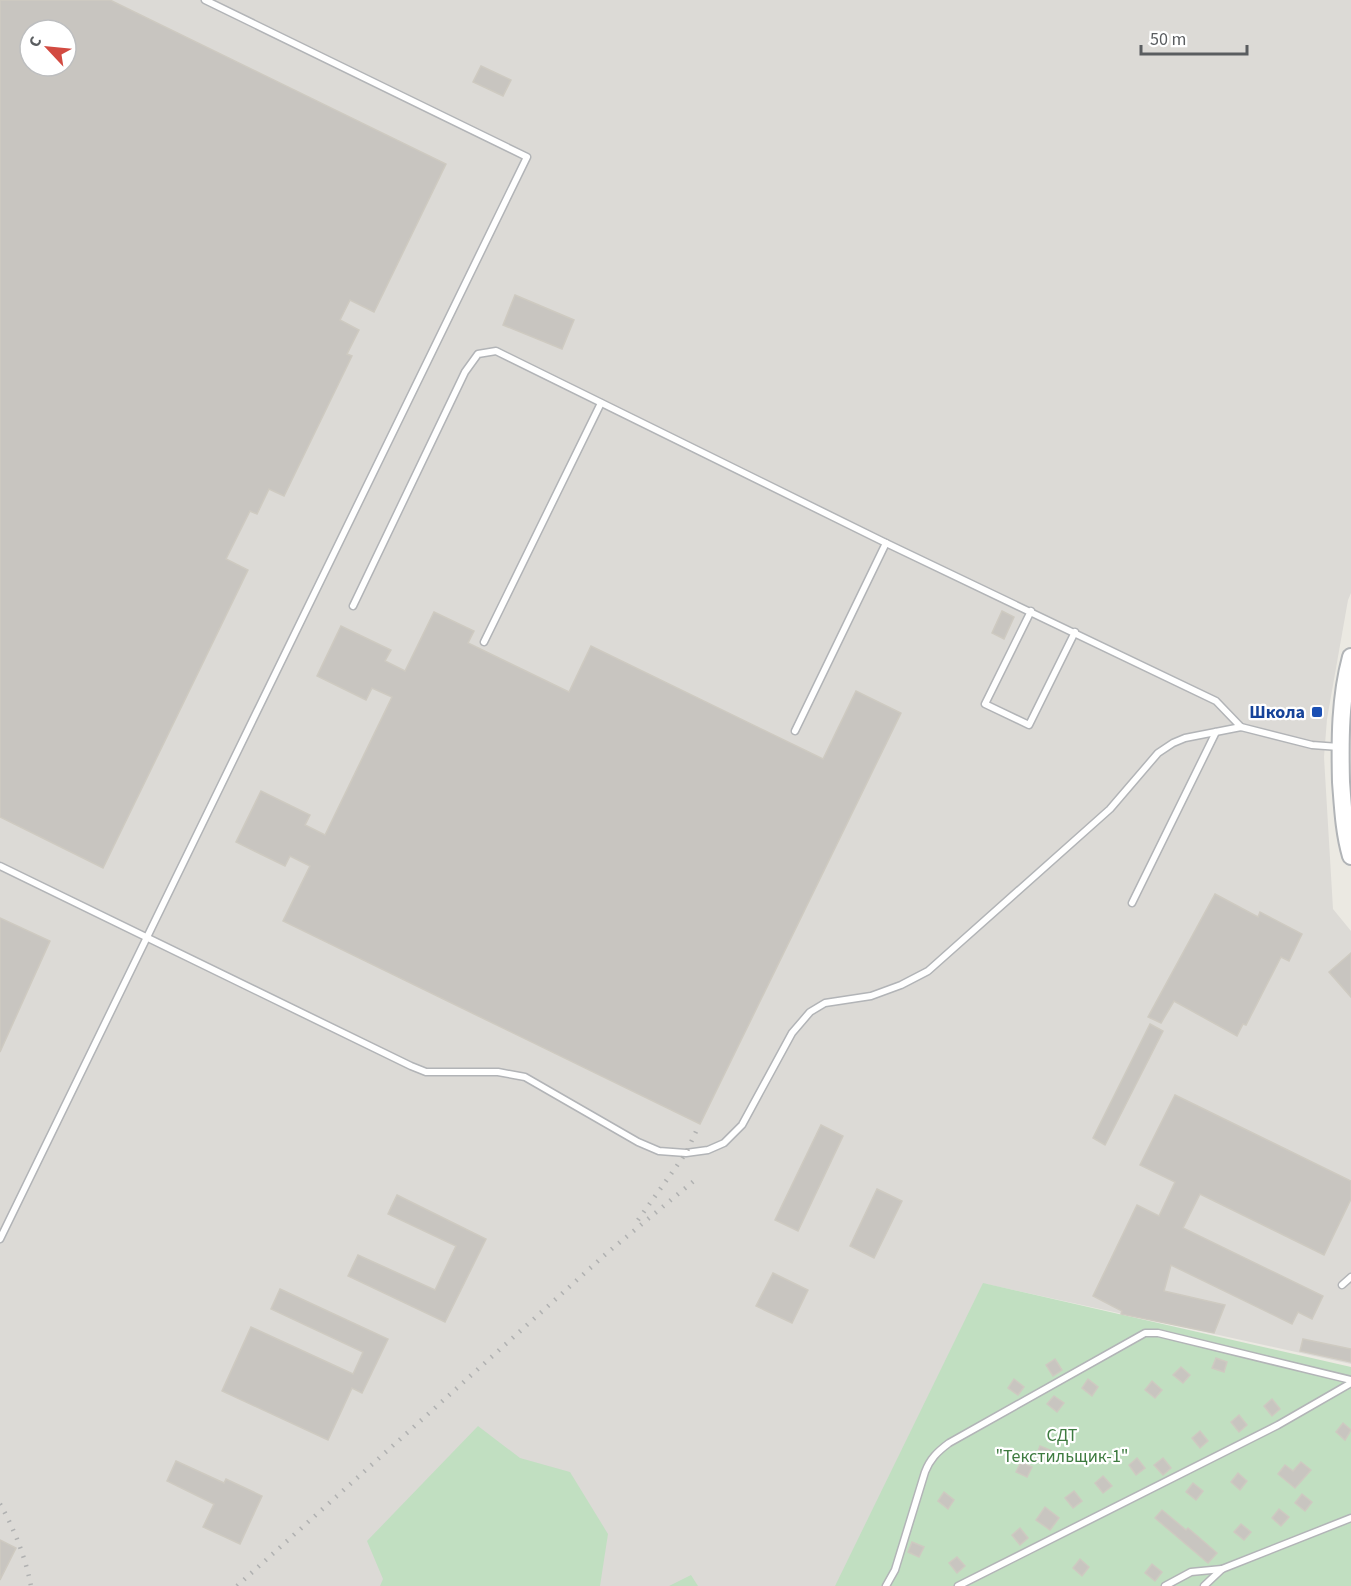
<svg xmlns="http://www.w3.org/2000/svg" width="1351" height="1586" font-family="'Source Sans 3',sans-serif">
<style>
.industrial{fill:#dcdad6;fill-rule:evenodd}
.green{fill:#c1dfc1}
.building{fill:#c8c5c0;stroke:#cecac1;stroke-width:1.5;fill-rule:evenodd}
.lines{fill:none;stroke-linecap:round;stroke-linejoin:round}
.lane-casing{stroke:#b2b4b7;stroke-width:9}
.secondary-casing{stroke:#b1b4b7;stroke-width:20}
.lane{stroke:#fff;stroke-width:6}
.secondary{stroke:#fff;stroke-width:16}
.rail{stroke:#b0b1b1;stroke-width:4.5;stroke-dasharray:1.5 8;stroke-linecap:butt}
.transit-dot{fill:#1a4fb4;stroke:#fff;stroke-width:2}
.labels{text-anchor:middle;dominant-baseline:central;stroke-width:4.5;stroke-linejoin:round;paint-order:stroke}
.transit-label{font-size:18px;font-weight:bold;fill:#164399;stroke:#fff;text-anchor:end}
.park-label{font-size:18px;fill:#3e7b40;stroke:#fff}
</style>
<rect width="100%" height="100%" fill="#ebe9e2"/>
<path class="industrial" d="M0,0h1351v593l-3,7 -21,119 -3,38 9,152 18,22v433l-365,-80 -150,302h-836zM30,30h36v36h-36z"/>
<g class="green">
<path d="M983,1283l368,84v219h-516z"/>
<path d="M478,1426l42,32 50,14 38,62 -8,52h-220l3,-7 -16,-38z"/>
<path d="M691,1575l7,11h-29z"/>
</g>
<g class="building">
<path d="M0,0h110l336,164 -72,148 -24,-12 -10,20 19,10 -12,24 5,2 -68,140 -15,-7 -12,25 -7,-3 -24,48 22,11 -145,298 -103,-51zM30,30h36v36h-36z"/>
<path d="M481,66l30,14 -8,16 -30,-14z"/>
<path d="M515,295l59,25 -12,29 -59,-24z"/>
<path d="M1002,611l12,6 -10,22 -12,-6z"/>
<path d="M434,612l40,19 -6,12 101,49 22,-46 232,113 33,-68 45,22 -201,411 -417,-203 27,-55 -20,-10 -5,10 -49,-24 25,-51 49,24 -5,10 20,10 67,-138 -20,-9 -6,12 -49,-24 24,-50 50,24 -6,11 20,10z"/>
<path d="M1215,894l43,23 2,-5 42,22 -13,27 -8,-4 -35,68 -3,-1 -6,12 -63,-35 -13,22 -13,-6z"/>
<path d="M0,918l50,23 -50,111z"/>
<path d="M1351,953v44l-22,-25z"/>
<path d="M1150,1024l13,7 -58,114 -12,-7z"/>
<path d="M1175,1095l176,86v18l-27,56 -124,-61 -17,34 140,68 -11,23 -14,-7 -6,12 -121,-59 -7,26 61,14 -11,28 -93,-19 1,-3 -29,-15 44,-91 22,11 16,-34 -35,-17z"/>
<path d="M821,1125l22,11 -45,95 -23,-11z"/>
<path d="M877,1189l25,12 -28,57 -24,-12z"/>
<path d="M397,1195l89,44 -41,83 -97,-46 10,-21 77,35 21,-44 -68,-32z"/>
<path d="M773,1273l35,17 -16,33 -36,-17z"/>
<path d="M280,1289l108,50 -26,54 -10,-5 -24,52 -106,-49 29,-64 102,47 10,-22 -92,-43z"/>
<path d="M1303,1339l48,10v13l-51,-11z"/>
<path d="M1216,1358l11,4 -3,10 -12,-4z"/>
<path d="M1055,1359l7,11 -9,6 -7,-11z"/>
<path d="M1181,1367l9,8 -7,8 -10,-8z"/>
<path d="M1014,1379l10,8 -6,8 -10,-7z"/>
<path d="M1088,1379l10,8 -6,9 -10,-8z"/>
<path d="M1152,1381l10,9 -7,8 -10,-8z"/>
<path d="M1054,1396l10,7 -7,9 -10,-8z"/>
<path d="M1272,1399l8,10 -8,7 -8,-10z"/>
<path d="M1239,1415l8,10 -8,7 -8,-10z"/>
<path d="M1343,1423l8,7 -6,10 -9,-8z"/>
<path d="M1200,1431l8,10 -8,7 -8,-10z"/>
<path d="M1040,1446l12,5 -5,10 -11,-5z"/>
<path d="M1137,1458l8,10 -9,7 -7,-10z"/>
<path d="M1163,1458l8,10 -8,7 -9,-10z"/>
<path d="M176,1461l48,22 2,-4 36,17 -22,48 -37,-17 11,-23 -47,-23z"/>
<path d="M1021,1462l11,5 -5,10 -11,-5z"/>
<path d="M1301,1462l10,8 -16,18 -17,-14 7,-9 8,6z"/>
<path d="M1238,1473l9,8 -7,9 -9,-8z"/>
<path d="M1103,1476l9,10 -9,7 -8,-10z"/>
<path d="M1193,1483l10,8 -7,9 -10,-8z"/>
<path d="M1074,1491l8,10 -9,7 -8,-10z"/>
<path d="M944,1492l10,8 -6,9 -10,-8z"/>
<path d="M1302,1494l10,8 -7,9 -10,-8z"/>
<path d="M1045,1507l14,11 -9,12 -14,-10z"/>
<path d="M1279,1509l10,8 -8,9 -9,-8z"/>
<path d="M1162,1510l24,20 2,-2 29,25 -9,10 -53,-45z"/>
<path d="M1241,1524l10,8 -7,8 -10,-8z"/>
<path d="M1020,1528l8,10 -8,7 -8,-10z"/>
<path d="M0,1540l16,8 -16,32z"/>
<path d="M912,1542l12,5 -5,10 -11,-5z"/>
<path d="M957,1557l8,9 -8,7 -8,-10z"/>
<path d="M1080,1559l9,8 -7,9 -9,-8z"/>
<path d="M1152,1564l10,8 -7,9 -10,-8z"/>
</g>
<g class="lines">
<defs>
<g id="lane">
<path d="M353,606l112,-234 13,-18 18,-3 390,192 330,158 25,26"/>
<path d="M1031,611l-46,93 44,21 46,-93"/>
<path d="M484,642l117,-239"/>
<path d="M795,731l91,-188"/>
<path d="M0,866l411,200 15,6h72l27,5 113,65 21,9 27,2 22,-3 16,-7 18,-18 50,-92 18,-21 15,-9 46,-7 30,-11 27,-14 182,-162 48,-56 15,-10 12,-5 56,-11 71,18 27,2"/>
<path d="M1132,903l84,-171"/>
<path d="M0,1239l527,-1082 -322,-157"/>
<path d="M1342,1285l9,-8"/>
<path d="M886,1586l9,-16 30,-98c5,-13 12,-20 24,-29l196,-110h13l193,47"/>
<path d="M958,1586l320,-161 73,-42"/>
<path d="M1165,1586l26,-14 31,-3"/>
<path d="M1204,1586l18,-17 129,-51"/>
</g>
<path id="secondary" d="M1351,657c-11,41 -11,82 -10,125 2,25 3,50 10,74"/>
</defs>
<use href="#lane" class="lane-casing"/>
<use href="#secondary" class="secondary-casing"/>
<use href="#lane" class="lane"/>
<use href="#secondary" class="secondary"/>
<g class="rail">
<path d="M638,1220l48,-67 13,-28"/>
<path d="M0,1504c14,24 26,55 31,82"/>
<path d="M237,1586l370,-333 88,-73"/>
</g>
</g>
<rect class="transit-dot" x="1311" y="706" width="12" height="12" rx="3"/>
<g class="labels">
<g class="transit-label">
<text x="1305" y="712">Школа</text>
</g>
<g class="park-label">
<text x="1062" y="1435">СДТ<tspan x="1062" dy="21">"Текстильщик-1"</tspan></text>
</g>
</g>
<g transform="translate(48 48) rotate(296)"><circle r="28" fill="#ffffff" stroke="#bdbebf" stroke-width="1.5"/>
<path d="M0-4.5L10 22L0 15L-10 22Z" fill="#d24a41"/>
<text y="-9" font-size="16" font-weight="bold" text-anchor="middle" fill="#5a5d60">С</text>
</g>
<path d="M1141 45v9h106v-9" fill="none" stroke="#5a5d60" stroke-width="3"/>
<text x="1150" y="45" font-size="18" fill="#5a5d60" stroke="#ffffff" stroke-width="4.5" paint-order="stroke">50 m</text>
</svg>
